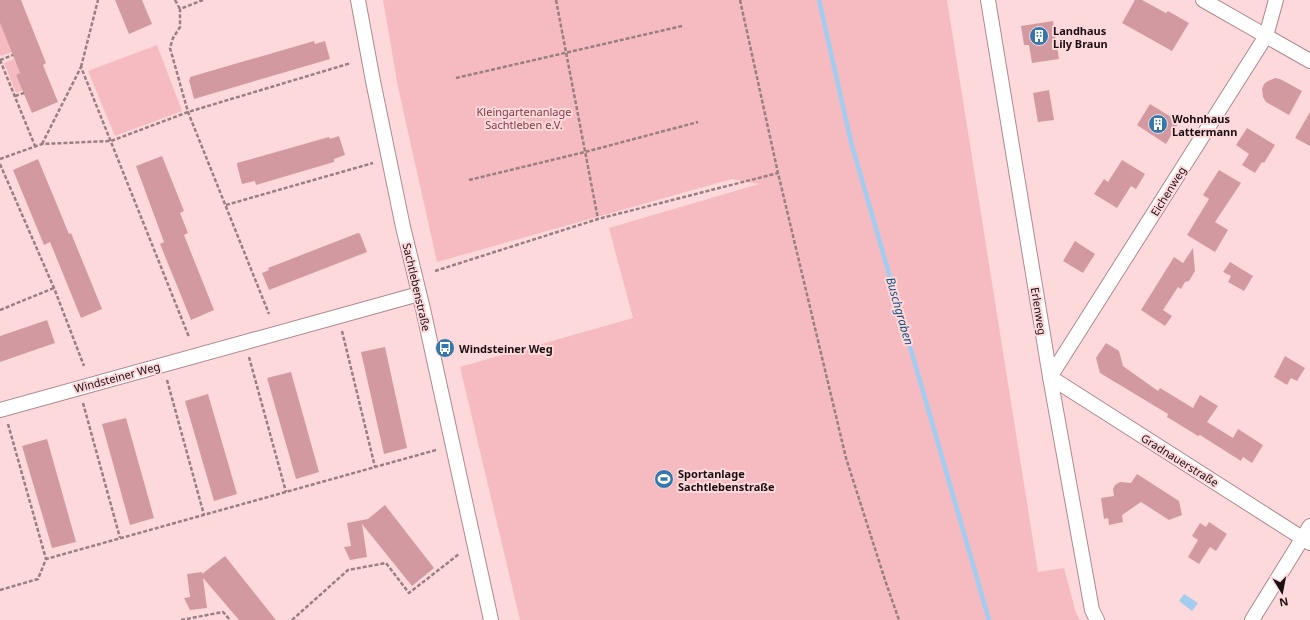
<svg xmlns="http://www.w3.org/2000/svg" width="1310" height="620" font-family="'Noto Sans',sans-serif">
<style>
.green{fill:#f5bbc1}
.water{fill:#a3ccf1}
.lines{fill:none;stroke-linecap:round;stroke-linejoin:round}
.stream{stroke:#a3ccf1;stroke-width:4.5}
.building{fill:#d29aa0}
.street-casing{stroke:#ac8a8e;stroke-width:16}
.path{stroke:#997f82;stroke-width:2.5;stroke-dasharray:4 2;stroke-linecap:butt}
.street{stroke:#fff;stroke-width:14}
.labels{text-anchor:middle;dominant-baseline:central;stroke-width:4;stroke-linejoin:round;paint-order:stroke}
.poi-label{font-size:11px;font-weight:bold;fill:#1b0f11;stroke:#fed9dc;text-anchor:start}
.park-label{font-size:11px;fill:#803a46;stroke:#fed9dc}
.street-label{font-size:11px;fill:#1b0f11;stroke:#fed9dc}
.water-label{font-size:12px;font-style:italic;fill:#155482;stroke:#fed9dc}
</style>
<rect width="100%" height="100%" fill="#fed9dc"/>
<g class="green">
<path d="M383,0h564l91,572 26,-4 12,45 4,7h-560l-60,-253 173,-49 -24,-90 150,-44 -27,-5 -295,83 -39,-175z"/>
<path d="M0,23l12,29 -11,4 -1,-2z"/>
<path d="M157,45l25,66 -67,25 -27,-65z"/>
<path d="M14,59l6,14 -4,2 7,15 -7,3 -12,-30z"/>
</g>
<path class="water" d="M1184,594l14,9 -6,8 -13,-10z"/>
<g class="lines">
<path class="stream" d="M819,0l32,142 138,478"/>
</g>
<g class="building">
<path d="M0,0h21l25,63 -3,2 15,37 -26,11 -16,-38 4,-2 -20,-50z"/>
<path d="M115,0h27l10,24 -23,10z"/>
<path d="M1135,0h7l24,13 2,-2 21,12 -17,28 -50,-28z"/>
<path d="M1053,21l6,38 -27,4 -3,-18h-5l-3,-19z"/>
<path d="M314,41l1,3 10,-3 5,18 -136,40 -5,-19 1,-1v-2z"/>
<path d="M1275,78l5,1 22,12 -13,24 -23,-13 -3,-5 -1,-8 2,-5 4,-3z"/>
<path d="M1049,90l5,30 -16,2 -5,-29z"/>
<path d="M1150,104l29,18 -13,22 -29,-19z"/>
<path d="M1310,112v34l-15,-8z"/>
<path d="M1247,128l28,17 -11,18 -2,-1 -7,11 -13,-8 7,-11 -13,-9z"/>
<path d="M339,136l6,19 -11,4v3l-78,23 -1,-4 -13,3 -5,-19v-2l92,-26 1,2z"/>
<path d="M162,156l22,55 -4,2 8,20 -4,2 30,75 -23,10 -31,-76 4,-2 -28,-76z"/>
<path d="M38,159l31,75 2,-1 31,76 -21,9 -31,-76 -6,3 -31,-75z"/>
<path d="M1122,160l23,14 -9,15 -5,-3 -14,22 -23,-14 10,-15 4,3z"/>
<path d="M1219,170l22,13 -26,39 13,8 -13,22 -28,-17 22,-36 -6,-4z"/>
<path d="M358,233l2,1 7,18 -98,38 -7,-17 7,-3 -1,-2z"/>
<path d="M1075,241l20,13 -12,19 -20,-12z"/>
<path d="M1193,248l2,23 -6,10 -4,1 -4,7 -3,-2 -15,23 9,6 -7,10 -24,-16 33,-53 9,6z"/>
<path d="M1230,262l23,14 -9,15 -16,-9 3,-6 -8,-4z"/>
<path d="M47,320l8,23 -55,19v-26z"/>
<path d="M1106,343l13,8 4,15 35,25 2,-3 33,20 7,-13 18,11 -11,16 26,16 5,-9 25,16 -11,18 -9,-6 -2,4 -41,-26 -2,1 -31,-19 1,-3 -68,-41 -4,-15z"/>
<path d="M385,347l22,101 -23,6 -23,-102z"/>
<path d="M1285,356l20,12 -8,13 -6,-3 -4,7 -13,-8z"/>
<path d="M291,372l28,100 -23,7 -29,-101z"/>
<path d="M208,394l29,100 -23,7 -29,-100z"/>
<path d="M126,418l28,100 -24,7 -28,-101z"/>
<path d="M47,439l29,103 -24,6 -30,-102z"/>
<path d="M1137,474l42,27 3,14 -13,5 -28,-18 -19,13 1,7 -14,3 -1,-7 -4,1 -3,-21 13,-2 -1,-7 2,-4 5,-3 11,1z"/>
<path d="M385,505l49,63 -22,18 -50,-62 5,33 -17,3 -6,-13 7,-1 -4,-23 21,-4z"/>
<path d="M1209,522l18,12 -11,17 -6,-4 -11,17 -11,-7 10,-17 -6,-4 8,-13 6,4z"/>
<path d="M225,556l51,64h-37l-36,-42 4,30 -17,2 -6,-12 6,-1 -3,-23 15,-2v2z"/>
</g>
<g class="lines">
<defs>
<g id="street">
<path d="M358,0l15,81 30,146 20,82 68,311"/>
<path d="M988,0l62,377 42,233 5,10"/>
<path d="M1203,0l107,61"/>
<path d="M1276,0l-10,36 -216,341 260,166"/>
<path d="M0,410l419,-116"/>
<path d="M1252,620l58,-94"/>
</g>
</defs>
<use href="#street" class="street-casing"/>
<g class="path">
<path d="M175,0l5,9"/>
<path d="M203,0l-23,9v18l-7,11 -3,10 18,64 81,202"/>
<path d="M556,0l42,219"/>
<path d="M740,0l38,173 68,285 39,122 14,40"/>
<path d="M0,60l35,86"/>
<path d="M0,60l13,-5"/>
<path d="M81,67l17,-67"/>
<path d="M456,78l226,-52"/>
<path d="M15,96l9,-3"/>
<path d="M42,144l39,-77 108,270"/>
<path d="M0,159l42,-15 69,-3 77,-29 163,-49"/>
<path d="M0,164l54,124 30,78"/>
<path d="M469,180l116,-28 113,-30"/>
<path d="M226,205l147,-42"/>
<path d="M435,271l163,-52 180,-46"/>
<path d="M0,310l54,-22"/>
<path d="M342,331l33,136"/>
<path d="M249,357l37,135"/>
<path d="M167,380l37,135"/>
<path d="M83,403l37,135"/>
<path d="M8,424l38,135"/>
<path d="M0,590l38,-11 8,-20 390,-109"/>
<path d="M181,620l42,-8 7,8"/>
<path d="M292,620l56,-50 38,-7 23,30 50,-39"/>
</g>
<use href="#street" class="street"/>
</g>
<defs>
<symbol id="building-disc" viewBox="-11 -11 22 22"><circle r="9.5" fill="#3477ad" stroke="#fed9dc"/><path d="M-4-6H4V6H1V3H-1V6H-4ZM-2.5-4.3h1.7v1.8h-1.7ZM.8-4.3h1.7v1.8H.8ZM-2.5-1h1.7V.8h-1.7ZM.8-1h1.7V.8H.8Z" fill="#fff"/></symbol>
<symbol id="bus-disc" viewBox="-11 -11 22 22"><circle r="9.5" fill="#3477ad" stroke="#fed9dc"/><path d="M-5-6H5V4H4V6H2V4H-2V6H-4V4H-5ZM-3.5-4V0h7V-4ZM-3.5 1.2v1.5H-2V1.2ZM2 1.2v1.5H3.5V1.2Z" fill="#fff"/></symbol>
<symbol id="stadium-disc" viewBox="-11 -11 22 22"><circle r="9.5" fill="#3477ad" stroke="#fed9dc"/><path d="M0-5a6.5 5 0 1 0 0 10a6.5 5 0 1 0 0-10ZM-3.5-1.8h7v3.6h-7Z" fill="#fff"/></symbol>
</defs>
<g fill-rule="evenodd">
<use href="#building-disc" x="1028" y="25" width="22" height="22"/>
<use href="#building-disc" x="1147" y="113" width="22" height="22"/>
<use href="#bus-disc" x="434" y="337" width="22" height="22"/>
<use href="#stadium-disc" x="653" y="468" width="22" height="22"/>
</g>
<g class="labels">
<g class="poi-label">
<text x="1053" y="30">Landhaus<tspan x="1053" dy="13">Lily Braun</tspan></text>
<text x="1172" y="118">Wohnhaus<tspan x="1172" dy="13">Lattermann</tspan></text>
<text x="459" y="348">Windsteiner Weg</text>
<text x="678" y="473">Sportanlage<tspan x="678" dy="13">Sachtlebenstraße</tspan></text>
</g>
<g class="park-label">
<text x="524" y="111">Kleingartenanlage<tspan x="524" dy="13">Sachtleben e.V.</tspan></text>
</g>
<g class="street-label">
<text transform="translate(1168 191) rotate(-58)">Eichenweg</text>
<text transform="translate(417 287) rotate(77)">Sachtlebenstraße</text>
<text transform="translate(1039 311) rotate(81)">Erlenweg</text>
<text transform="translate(117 377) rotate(-15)">Windsteiner Weg</text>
<text transform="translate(1180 460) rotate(32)">Gradnauerstraße</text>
</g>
<g class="water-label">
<text transform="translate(900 311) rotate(74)">Buschgraben</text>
</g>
</g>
<g transform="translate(1282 592) rotate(170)" stroke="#fed9dc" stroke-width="3" paint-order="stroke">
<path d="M0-3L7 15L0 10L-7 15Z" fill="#1b0f11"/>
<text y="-6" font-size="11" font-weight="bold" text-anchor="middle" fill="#1b0f11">N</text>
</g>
</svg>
